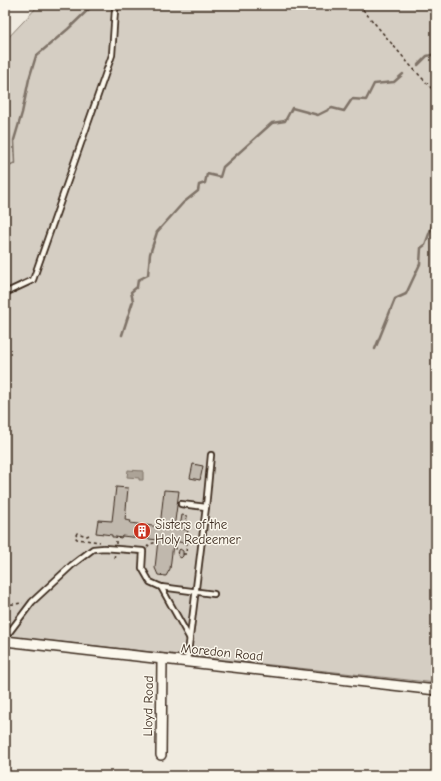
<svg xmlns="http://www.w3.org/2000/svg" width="441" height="781" font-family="'Comic Neue',sans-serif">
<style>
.green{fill:#d5cec3;stroke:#887c70}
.water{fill:#aca397;stroke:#7f7367}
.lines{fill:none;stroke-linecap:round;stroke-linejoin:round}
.stream{stroke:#7f7367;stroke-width:2.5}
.building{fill:#c0b8ad;stroke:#3b2a1e}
.lane-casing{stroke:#3b2a1e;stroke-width:8}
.street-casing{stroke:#3b2a1e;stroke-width:12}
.path{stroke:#3b2a1e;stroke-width:1.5;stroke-dasharray:3 3;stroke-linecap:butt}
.lane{stroke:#fbf7ec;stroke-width:4.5}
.street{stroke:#fbf7ec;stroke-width:9}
.labels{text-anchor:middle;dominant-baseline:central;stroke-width:3;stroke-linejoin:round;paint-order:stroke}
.poi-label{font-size:13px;fill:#3b2a1e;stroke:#fbf7ec;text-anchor:start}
.street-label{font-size:13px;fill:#3b2a1e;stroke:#fbf7ec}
</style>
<rect width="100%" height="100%" fill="#f0ebe0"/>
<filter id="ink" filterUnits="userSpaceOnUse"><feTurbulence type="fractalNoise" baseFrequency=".025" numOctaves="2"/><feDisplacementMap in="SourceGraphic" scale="8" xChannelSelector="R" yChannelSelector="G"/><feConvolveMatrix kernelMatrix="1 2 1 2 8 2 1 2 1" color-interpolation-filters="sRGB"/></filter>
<g filter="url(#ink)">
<path class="green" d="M39,5h397v678l-431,-47v-595z"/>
<path class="water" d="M128,470l15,1v9h-4v-2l-12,-1z"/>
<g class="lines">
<g class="stream">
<path d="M418,65l9,-9 9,-2"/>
<path d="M5,168l10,-5 -1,-23 8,-27 7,-34 7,-23 32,-27 25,-24"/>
<path d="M122,335l11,-34 -2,-9 6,-5 1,-7 10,-5 2,-21 7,-22 26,-29 15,-12 1,-6 6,-2 2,-9 13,3 3,-10 49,-44 13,-2 7,-13 26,7 14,-7 12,3 8,-12 14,1 8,-16 20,-2 9,-8"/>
<path d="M375,349l20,-50 11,-5 14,-30 1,-16 4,-3 11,-30"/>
</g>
</g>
<g class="building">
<path d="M193,464l10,2 -3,14 -10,-2z"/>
<path d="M116,487l12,1 -3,32 6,1 -1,2 30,4 4,-37 15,1 -5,37 14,2 -2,13 -15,-2 -1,2 3,1 -3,25 -4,7 -8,-1 -3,-7 3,-28 -36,-4 -1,2 -5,-1h-4v-2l-16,-2 2,-13 14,1z"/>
<path d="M182,515l5,1 -1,12 -6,-1z"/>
<path d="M180,549l3,2v5l-2,2 -3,-2 1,-6z"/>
</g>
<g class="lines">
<defs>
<g id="lane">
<path d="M5,293l28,-13 79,-225 3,-45 2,-5"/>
<path d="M181,504l25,3"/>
<path d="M161,587l29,52"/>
<path d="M5,638l27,-36 40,-37 21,-16 11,-1 39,3 -1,17 8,14 11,5 53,7"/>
<path d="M187,661l19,-154 5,-52"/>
</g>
<g id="street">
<path d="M5,641l431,49"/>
<path d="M161,755l1,-96"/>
</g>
</defs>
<use href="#lane" class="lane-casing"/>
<use href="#street" class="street-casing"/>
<g class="path">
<path d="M359,5l50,59 27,29"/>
<path d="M89,535l-2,1 -10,-3 -2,4 2,2 23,3"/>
<path d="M172,543l4,2v6l2,2h1"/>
<path d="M116,544v-7"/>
<path d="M147,547l3,-3 8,-2"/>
<path d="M183,554h3l1,-12 8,1v1"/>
<path d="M114,558l1,-4"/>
<path d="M5,605l18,-2"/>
</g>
<use href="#lane" class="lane"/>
<use href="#street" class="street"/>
</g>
</g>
<defs>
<symbol id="building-disc" viewBox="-11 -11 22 22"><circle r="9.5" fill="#c8321e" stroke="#fbf7ec"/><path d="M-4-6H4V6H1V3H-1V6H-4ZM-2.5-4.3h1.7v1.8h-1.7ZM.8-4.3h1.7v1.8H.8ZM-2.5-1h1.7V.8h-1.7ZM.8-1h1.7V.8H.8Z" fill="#fff"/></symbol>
</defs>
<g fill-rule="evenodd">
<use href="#building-disc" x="132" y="521" width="20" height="20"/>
</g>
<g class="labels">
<g class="poi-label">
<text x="155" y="524">Sisters of the<tspan x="155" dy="15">Holy Redeemer</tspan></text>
</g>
<g class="street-label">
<text transform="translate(222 652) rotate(6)">Moredon Road</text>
<text transform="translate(148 706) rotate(-89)">Lloyd Road</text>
</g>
</g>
<rect width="441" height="781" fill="none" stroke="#fbf7ec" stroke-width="20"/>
<rect x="10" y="10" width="421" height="761" fill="none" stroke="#3b2a1e" stroke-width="1.5" filter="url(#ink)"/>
</svg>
